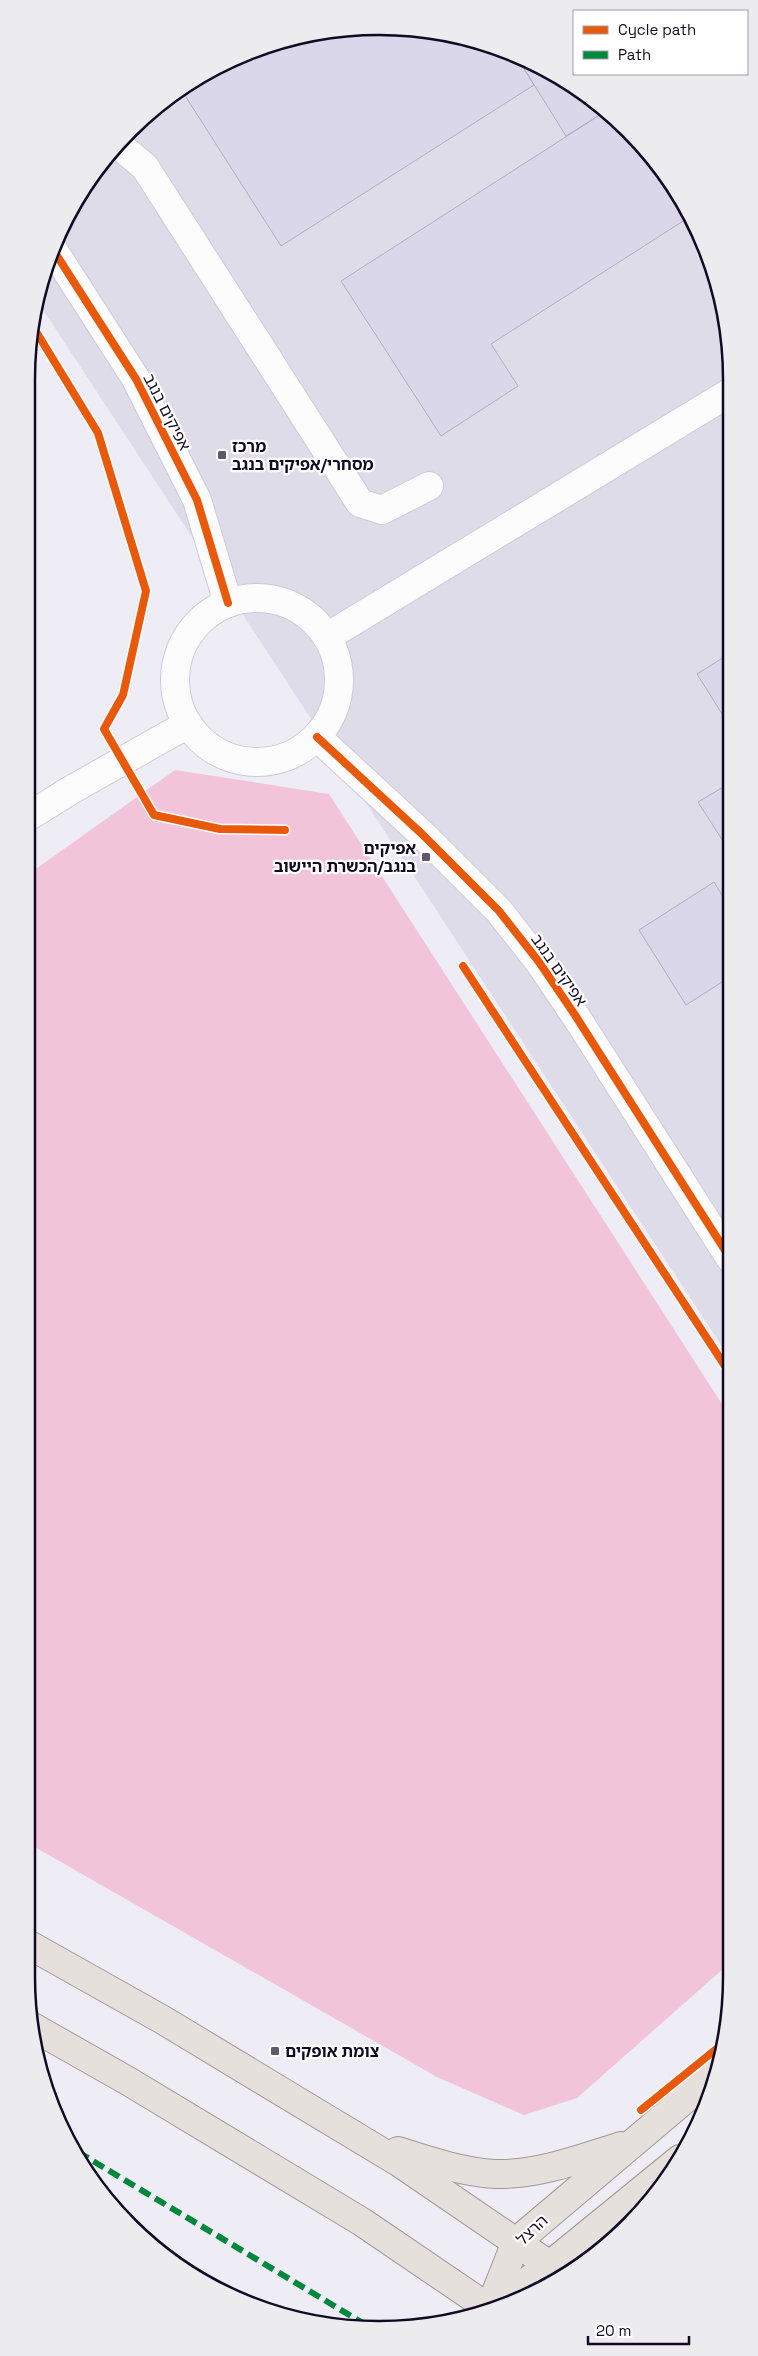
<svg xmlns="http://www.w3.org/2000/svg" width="758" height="2356" font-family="'Space Grotesk','Noto Sans Hebrew',sans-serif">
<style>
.built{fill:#dfdcea}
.green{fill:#f2c4d9}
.building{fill:#dbd7ea;stroke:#b2adbe}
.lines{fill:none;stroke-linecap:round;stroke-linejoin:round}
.minor-casing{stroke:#cecadc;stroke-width:30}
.major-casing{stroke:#a49895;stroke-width:30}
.minor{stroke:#fcfcfd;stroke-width:28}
.major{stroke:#e6e0dc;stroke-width:28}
.quiet{stroke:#00873e;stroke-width:6;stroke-dasharray:12 6;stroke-linecap:butt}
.cycleway-casing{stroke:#fff;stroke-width:11}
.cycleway{stroke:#e8590c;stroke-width:8}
.poi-dot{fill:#5f596d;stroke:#fff;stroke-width:2}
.labels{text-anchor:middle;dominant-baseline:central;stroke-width:4.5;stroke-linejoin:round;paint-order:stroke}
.street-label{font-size:16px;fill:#120a24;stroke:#fff}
.poi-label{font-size:16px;font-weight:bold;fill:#120a24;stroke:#fff;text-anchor:start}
.rim{fill:none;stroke:#120a24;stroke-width:2.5}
</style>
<rect width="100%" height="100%" fill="#eeecf4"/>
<path class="built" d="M310,33h138l108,41 88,72 51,77 34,110 2,1027 -695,-1061 17,-55 33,-61 44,-54 53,-43 61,-33z"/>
<path class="green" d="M175,770l154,24 402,624 1,543 -155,137 -53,17 -87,-38 -411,-235v-966z"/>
<g class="building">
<path d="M379,26l69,7 81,31 -6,3 11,18 -253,161 -97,-152 70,-44 56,-17z"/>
<path d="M529,64l27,10 47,39 -37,23 -43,-69z"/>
<path d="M603,113l41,33 47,70 -200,128 27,42 -77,50 -100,-155z"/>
<path d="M729,654v71l-32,-51z"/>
<path d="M730,783v69l-32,-50z"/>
<path d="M714,882l16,26v69l-44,28 -47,-75z"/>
</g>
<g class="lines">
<defs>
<g id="minor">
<path d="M116,146h4l25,21 215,336 22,7 47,-24"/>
<path d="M52,248l84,131 61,121 31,103"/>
<circle cx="257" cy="680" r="82"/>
<path d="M327,637l402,-244"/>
<path d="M317,737l105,97 77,77 40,51 36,53 155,243"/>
<path d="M26,818l45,-28 117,-66"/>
</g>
<g id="major">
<path d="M26,1943l137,77 237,143 164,112"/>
<path d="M31,2026l97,55 234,141 128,87"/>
<path d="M398,2151c31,10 64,21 97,23 43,1 85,-15 126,-28"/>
<path d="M490,2308l26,-66 201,-170"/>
<path d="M490,2308l60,-43 130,-106"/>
</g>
</defs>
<use href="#minor" class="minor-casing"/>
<use href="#major" class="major-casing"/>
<use href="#minor" class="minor"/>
<use href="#major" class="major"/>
<path class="quiet" d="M78,2152l293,176"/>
<defs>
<g id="cycleway">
<path d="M52,248l84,131 61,121 31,103"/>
<path d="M32,325l66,108 48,158 -23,104 -19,34 50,86 66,14 65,1"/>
<path d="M317,737l105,97 77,77 40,51 36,53 155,243"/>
<path d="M463,966l268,409"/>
<path d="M641,2110l84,-68"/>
</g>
</defs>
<use href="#cycleway" class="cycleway-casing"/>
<use href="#cycleway" class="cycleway"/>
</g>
<g class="poi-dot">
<rect x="217" y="450" width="10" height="10" rx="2.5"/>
<rect x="421" y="852" width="10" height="10" rx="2.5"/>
<rect x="270" y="2046" width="10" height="10" rx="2.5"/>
</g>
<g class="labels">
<g class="street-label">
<text transform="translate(167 412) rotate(63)">אפיקים בנגב</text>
<text transform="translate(559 970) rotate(55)">אפיקים בנגב</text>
<text transform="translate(532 2230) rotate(-43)">הרצל</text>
</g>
<g class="poi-label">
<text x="232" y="446">מרכז<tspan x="232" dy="18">מסחרי/אפיקים בנגב</tspan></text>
<text x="416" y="848" text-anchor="end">אפיקים<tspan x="416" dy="18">בנגב/הכשרת היישוב</tspan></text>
<text x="285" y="2051">צומת אופקים</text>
</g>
</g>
<path d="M0 0H758V2356H0ZM379 35H379A344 344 0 0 1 723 379V1977A344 344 0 0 1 379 2321H379A344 344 0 0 1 35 1977V379A344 344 0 0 1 379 35Z" fill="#ecebed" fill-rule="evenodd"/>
<path class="rim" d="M379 35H379A344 344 0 0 1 723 379V1977A344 344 0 0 1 379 2321H379A344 344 0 0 1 35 1977V379A344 344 0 0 1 379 35Z"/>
<rect x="573" y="10" width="175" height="65" fill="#ffffff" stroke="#a09da7"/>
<rect x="583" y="26" width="25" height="8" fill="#e8590c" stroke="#a09da7"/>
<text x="618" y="35" font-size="15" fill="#120a24">Cycle path</text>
<rect x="583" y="51" width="25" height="8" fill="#00873e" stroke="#a09da7"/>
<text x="618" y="60" font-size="15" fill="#120a24">Path</text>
<path d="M588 2336v8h101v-8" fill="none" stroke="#120a24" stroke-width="2.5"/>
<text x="596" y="2336" font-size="15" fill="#120a24" stroke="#ffffff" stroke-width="4" paint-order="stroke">20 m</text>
</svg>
